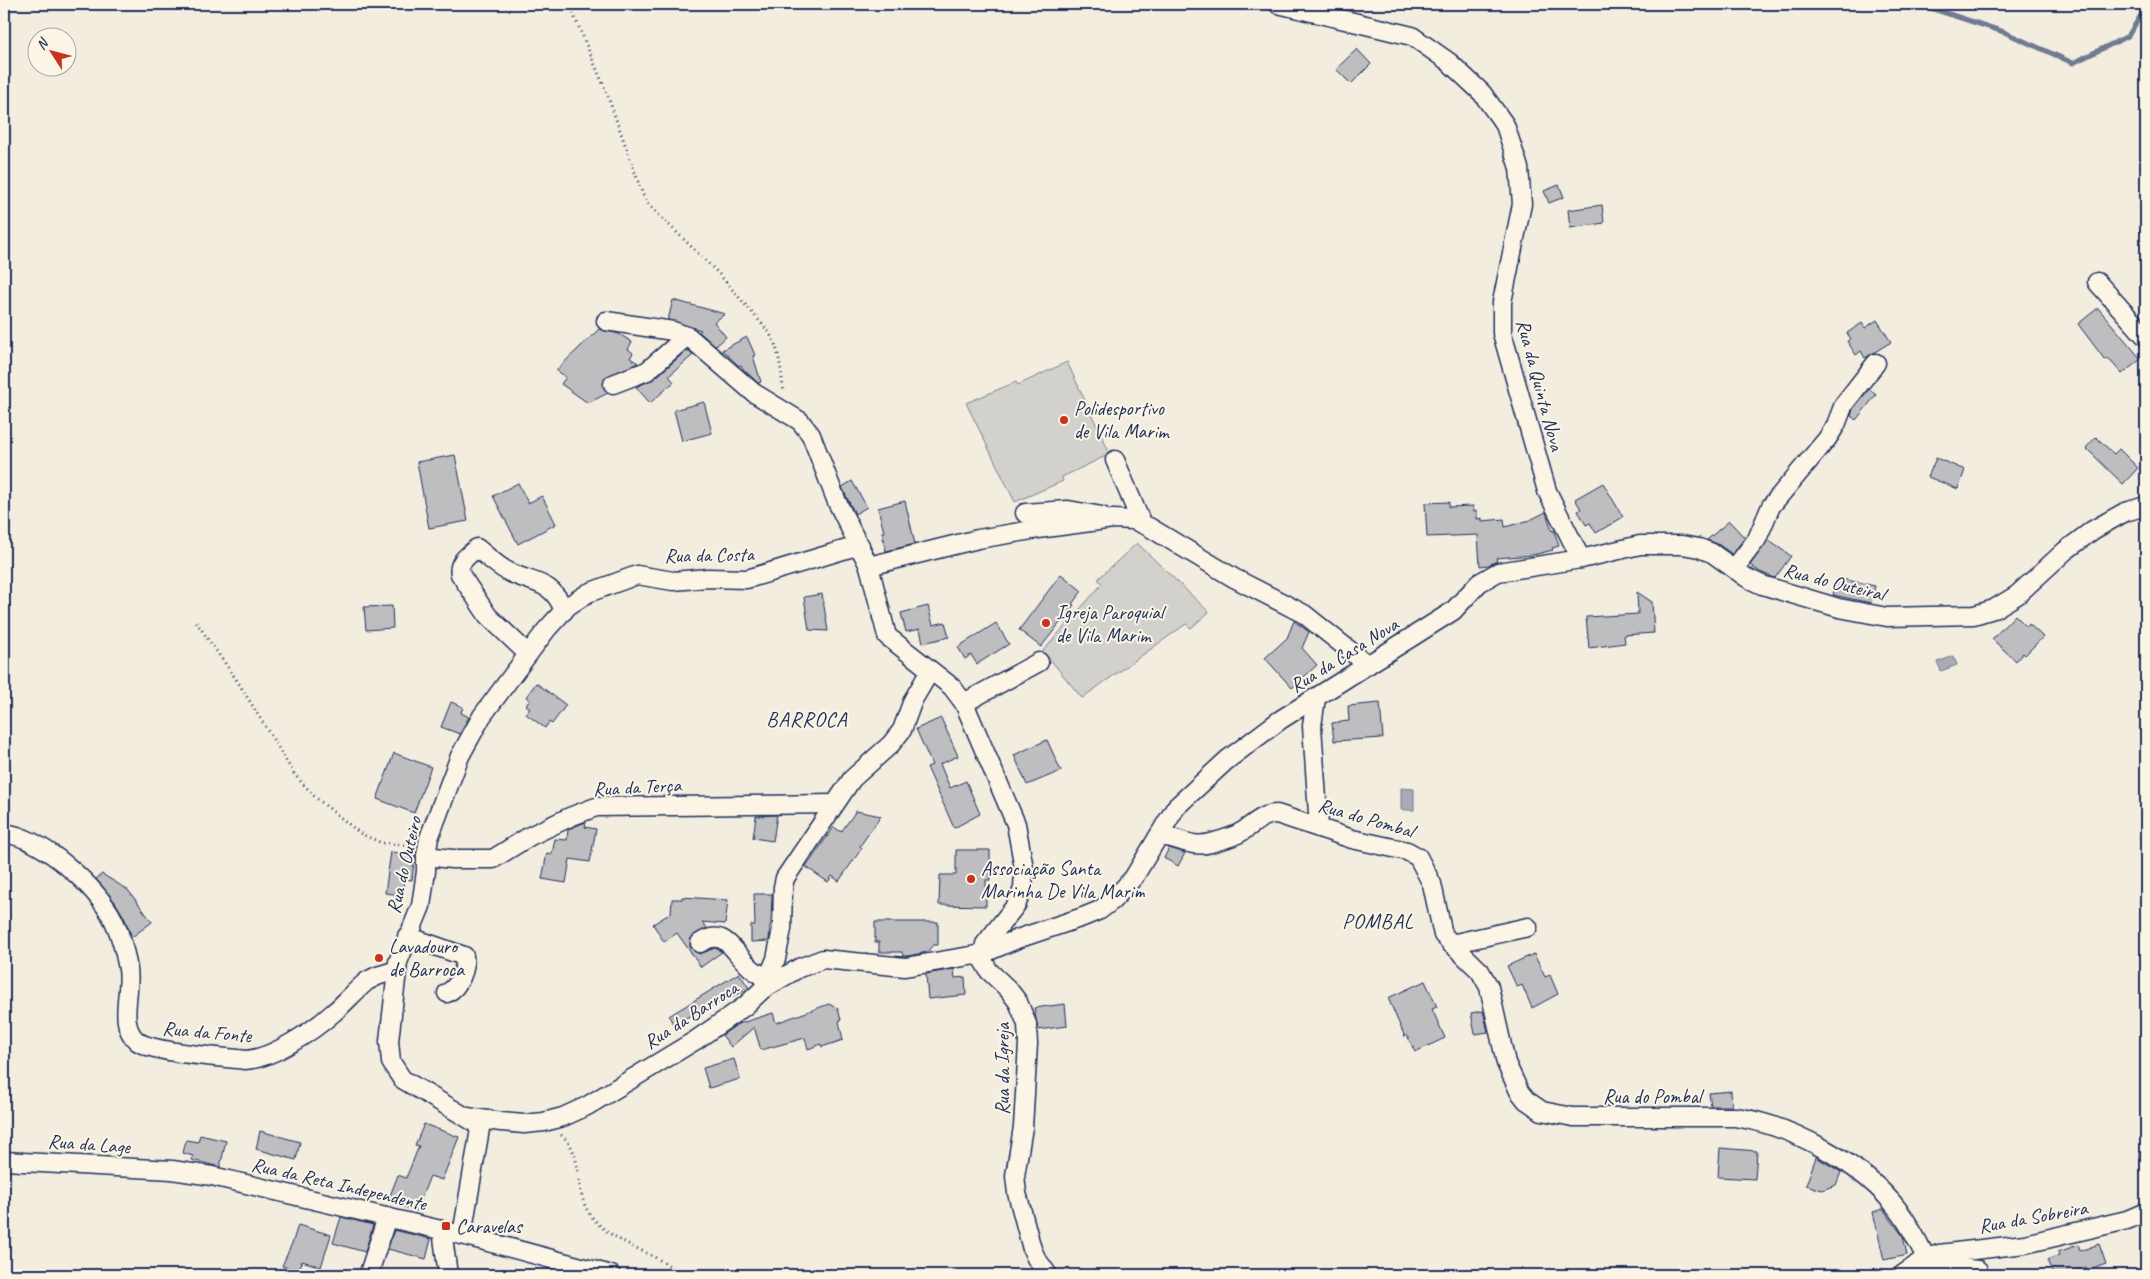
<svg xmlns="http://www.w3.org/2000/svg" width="2150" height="1279" font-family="Caveat,sans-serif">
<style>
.green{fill:#d3d1cc;stroke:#778095}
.water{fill:#a9acb3;stroke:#707a91}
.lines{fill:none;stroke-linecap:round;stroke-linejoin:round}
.stream{stroke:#707a91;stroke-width:5}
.building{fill:#bebec0;stroke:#1b2f5e}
.minor-casing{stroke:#1b2f5e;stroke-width:21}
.path{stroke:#1b2f5e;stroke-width:3;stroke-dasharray:1 4;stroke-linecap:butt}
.minor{stroke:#fcf5e5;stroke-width:18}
.poi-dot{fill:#c8321e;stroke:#fcf5e5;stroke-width:2}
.labels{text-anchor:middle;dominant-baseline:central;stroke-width:4;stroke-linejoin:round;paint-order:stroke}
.street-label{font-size:20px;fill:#1b2f5e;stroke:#fcf5e5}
.poi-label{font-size:20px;fill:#1b2f5e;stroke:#fcf5e5;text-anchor:start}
.neighbourhood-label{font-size:21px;letter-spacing:1px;fill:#1b2f5e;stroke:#fcf5e5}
</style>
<rect width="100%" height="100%" fill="#f3ede0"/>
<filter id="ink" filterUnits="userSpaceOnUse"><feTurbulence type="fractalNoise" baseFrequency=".02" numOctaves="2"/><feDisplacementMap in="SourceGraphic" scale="10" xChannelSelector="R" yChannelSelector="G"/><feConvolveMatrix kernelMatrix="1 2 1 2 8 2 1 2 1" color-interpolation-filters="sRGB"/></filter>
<g filter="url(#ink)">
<g class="green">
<path d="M1067,362l43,92 -48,23 1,4 -48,21 -49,-99 50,-21 2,3z"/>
<path d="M1137,543l72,69 -18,16 -5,-4 -104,74 -39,-47 59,-67 -4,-5z"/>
</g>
<g class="water">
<path d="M1954,656l3,9 -16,6 -4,-9z"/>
<path d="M1401,788l13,1v21h-13z"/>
</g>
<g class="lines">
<path class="stream" d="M1918,4l86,28 69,31 55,-27 18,-29"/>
</g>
<g class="building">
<path d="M1357,49l14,15 -20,20 -15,-15z"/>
<path d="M1559,185l5,12 -15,6 -5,-12z"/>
<path d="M1602,205l2,18 -34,5 -2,-18z"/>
<path d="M673,300l52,14 -11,8 12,15 -10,9 -17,-14 2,-2 -33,-10z"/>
<path d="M2098,308l43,51 -19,15 -14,-16 -3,2 -27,-36z"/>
<path d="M1877,320l14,22 -26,16 -4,-7 -5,4 -9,-14 4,-2 -4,-6 15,-10 3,5z"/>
<path d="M599,329l20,5 13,8 -4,7 5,4 -3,5 8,5 -33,14 -2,10 5,6 -20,10 -27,-19 5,-7 -10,-7z"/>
<path d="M747,337l8,18 -2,1 8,26 -3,1 -15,-14 -2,-4 -2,1 -17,-16z"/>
<path d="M687,350l6,5 -24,21 5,6 -24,21 -14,-16 18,-8z"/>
<path d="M1869,389l7,6 -20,25 -5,-4 2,-7z"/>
<path d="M704,402l8,31 -30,8 -8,-31z"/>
<path d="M2096,437l18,17 5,-5 19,19 -15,16 -37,-36z"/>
<path d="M455,455l13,66 -39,7 -12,-66z"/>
<path d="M1936,458l29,12 -7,19 -30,-12z"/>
<path d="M852,481l15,26 -12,7 -13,-27z"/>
<path d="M518,483l10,20 14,-7 14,28 -38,20 -25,-48z"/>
<path d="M1603,483l20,34 -27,16 -6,-10 -4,2 -8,-14 3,-2 -6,-10z"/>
<path d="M905,501l10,43 -29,7 -4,-19h2l-6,-24z"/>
<path d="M1449,502v5l24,-1v5h4v8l5,-1v3l22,-2 1,8 25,-7 16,-8 6,19 2,-1 5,16 -7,2 1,2 -20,5 -37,3 1,3 -9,4 -8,1 -2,-31 -51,2 -2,-34z"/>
<path d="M1729,521l16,17 -13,16 -14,-10 -11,-4z"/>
<path d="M1768,540l23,16 -16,22 -15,-6 -10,-7z"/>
<path d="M1061,574l21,17 -10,13 2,1 -33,42 -22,-17z"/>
<path d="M1837,578l38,8 -4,17 -38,-8z"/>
<path d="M1637,592l15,10 2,31 -30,2 1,8 -36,5 -3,-31 52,-3z"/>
<path d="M822,594l6,37 -19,-1 -5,-33z"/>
<path d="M392,606l1,22 -27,2 -2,-23z"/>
<path d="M928,606l5,19 12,-3 4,15 -26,6 -3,-14 -14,3 -5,-19z"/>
<path d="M2015,615l12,12 2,-3 14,13 -18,18 -2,-2 -7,8 -24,-22z"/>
<path d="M1294,621l15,11 -7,16 15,17 -25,23 -27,-30 22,-20z"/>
<path d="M996,623l13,21 -32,20 -6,-9 -6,4 -7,-12z"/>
<path d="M536,683l30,22 -14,19 -3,-2 -4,6 -19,-14 4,-6 -4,-3 4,-5 -4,-3z"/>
<path d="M451,702l12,5 -2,6 8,4 -9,17 -19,-7z"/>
<path d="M1380,703l3,35 -49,3 -2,-18 17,-2 -1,-15z"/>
<path d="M941,718l17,38 -18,8 10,24 16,-7 14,33 -26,14 -27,-61 5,-2 -16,-36z"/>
<path d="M1047,740l14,31 -34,14 -13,-30z"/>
<path d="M394,753l37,14 -17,46 -37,-14z"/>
<path d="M856,811l25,5 -21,30 2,2 -23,33 -7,-5 -4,6 -22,-15 28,-40 7,5z"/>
<path d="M777,815l-4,26 -20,-3 3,-22z"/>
<path d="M586,822l-1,5 11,2 -6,33 -20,-3 -4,24 -24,-4 5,-26 5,1 3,-15 12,1 1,-11z"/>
<path d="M1169,848l16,5 -7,13 -14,-8z"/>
<path d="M956,850h34v30h-4v26l-47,-1 1,-30h16z"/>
<path d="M391,852l24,3 -3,25 -8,-1 -2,16 -17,-2z"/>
<path d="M102,874l26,16 24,32 -20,15 -8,-20 -9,-15 -19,-23z"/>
<path d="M754,894h18l-1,31h-1l-1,16 -18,1v-17h4z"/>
<path d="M682,897l46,3 -3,24 -23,-2 5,6 -16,10 -1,9 5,5 5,2 15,-6 7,4 -21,15 -24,-34 -13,9 -11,-18 18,-11 1,-14h10z"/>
<path d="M875,922h63v23h-5l-6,7 -19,4h-5l-1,-4h-23v-10h-4z"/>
<path d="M1534,954l11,23 5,-2 8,19 -26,14 -10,-23 -5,2 -10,-21z"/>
<path d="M954,969l1,9 10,-1 1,18 -38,4 -2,-25z"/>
<path d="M739,973l10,15 -3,2 -73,34 -4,-8z"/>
<path d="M1425,981l12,26 -5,2 13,29 -30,14 -8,-17 -2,2 -17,-39z"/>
<path d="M829,1004l9,5 3,11 -2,1 4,19 -21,7 -1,-3 -13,5 -3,-11 -44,12 -7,-23 -23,20 -9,-12 16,-11 35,-11 3,10z"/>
<path d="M1065,1004l2,22 -29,4 -4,-22z"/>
<path d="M1483,1011l5,21 -13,2 -4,-21z"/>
<path d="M734,1059l6,20 -31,9 -6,-20z"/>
<path d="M1731,1091l1,15h-21l-2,-13z"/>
<path d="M424,1124l35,13 -17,43 -12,-4 -14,35 -28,-10 10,-26 8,3 13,-32 -4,-1z"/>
<path d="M260,1131l40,11 -4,18 -40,-11z"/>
<path d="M200,1135l26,6 -6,26 -28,-7 1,-4 -10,-3 3,-13 12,2z"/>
<path d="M1720,1148l37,3 -2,28 -37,-2z"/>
<path d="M1816,1157l25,15 -5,13 -14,5 -16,-5z"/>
<path d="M1883,1209l20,27 4,19 -23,5 -11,-48z"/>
<path d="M341,1217l32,8 -8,27 -32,-9z"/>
<path d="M298,1225l33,10 -10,32 -19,-6 -3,10 -17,-5 11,-25z"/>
<path d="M394,1230l37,9 -5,20 -38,-10z"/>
<path d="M2099,1244l7,20 -19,7 -1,-4 -22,8h-11l-6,-15 12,-5 -1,-3 20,-7 2,6z"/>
</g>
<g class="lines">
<defs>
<g id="minor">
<path d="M1278,4l134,32 37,26 33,31 23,32 14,43 3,36 -20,98v31l45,158 34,68"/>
<path d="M2097,282l49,55"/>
<path d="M606,321l67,10 16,6 65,56 46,28 11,14 26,67 32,64 18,70 65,51 12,16 52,121 8,44 -1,21 -7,16 -31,39 -3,15 7,12 19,18 10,13 9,22 1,20 -5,83 -8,49 2,17 15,56 4,9 12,17"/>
<path d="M613,384l34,-13 40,-35"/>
<path d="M1115,460l26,62"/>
<path d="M1025,513l43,-3 34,6"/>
<path d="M869,566l109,-27 60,-10 75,-10 20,1 16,7 85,51 70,36 64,51"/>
<path d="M1734,569l23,-30 14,-33 56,-67 9,-14 8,-21 32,-41"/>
<path d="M527,653l-39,-37 -28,-42c-3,-12 9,-19 17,-26 10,8 20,18 32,24 24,12 44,8 55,39"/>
<path d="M1316,698l-4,28 7,102"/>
<path d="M964,703l75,-41"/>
<path d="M4,833c39,5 93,54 110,88 7,15 11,31 14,48 4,23 -11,55 9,72 15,12 86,16 108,19 27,-1 69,-30 88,-47 12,-10 22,-22 34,-32l10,-5 20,-6"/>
<path d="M1158,837c20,-2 30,12 53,6 11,-3 23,-6 32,-12 12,-8 20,-17 34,-17l75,25 55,12 11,6 14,27 11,51 37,36 9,16 17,76 13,28 7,9 16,11 31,6h162c57,8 130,48 164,94 11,14 19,31 27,47"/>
<path d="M426,856l26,3h41l37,-23 42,-20 24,-9 238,-3"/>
<path d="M407,936l57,20c3,13 -5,31 -17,37"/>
<path d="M700,943c24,-16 32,7 48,22 5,6 13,10 20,13"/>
<path d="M1451,944l77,-17"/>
<path d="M763,989l36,-21 24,-9 82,8 77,-13 35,-15 66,-22 17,-7 13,-10 21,-23 42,-70 51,-47 53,-40 173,-109 26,-28 19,-11 83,-13 59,-14h42l17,3 13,5 35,25 15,7 77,23 48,9 87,-2 20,-6 23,-14 48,-44 28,-21 32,-18 21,-6"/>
<path d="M467,1117l34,5 23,2 20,-2 19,-5 24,-11 109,-66 49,-34 18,-17 13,-30 6,-30 1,-42 2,-9 67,-99 39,-35 11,-14 11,-30 17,-29"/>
<path d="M4,1161l168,9 40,6 250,59 149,40"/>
<path d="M442,1230l6,45"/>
<path d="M462,1235l18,-106 -6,-7 -72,-43 -11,-17 -2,-21 9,-79 23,-56 5,-35v-15l3,-18 31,-82 22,-40 65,-87 21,-23 20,-13 49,-18 36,6 35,-3 39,1 113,-34"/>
<path d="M1917,1264l61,6"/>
<path d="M370,1270l17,-53"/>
<path d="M1902,1275l24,-17 13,-4 86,-10 102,-24 19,-8"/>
</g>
</defs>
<use href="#minor" class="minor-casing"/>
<g class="path">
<path d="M569,4l37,87 37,104 7,11 69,68 49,57c13,19 12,39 16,61"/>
<path d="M196,622l40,57 59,96 20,22 46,37 21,9 30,3"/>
<path d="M561,1135c24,18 12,54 28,78 21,31 65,37 92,62"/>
</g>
<use href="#minor" class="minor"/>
</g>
</g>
<g class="poi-dot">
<circle cx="1064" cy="420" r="5"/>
<circle cx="1046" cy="623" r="5"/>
<circle cx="971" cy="879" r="5"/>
<circle cx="379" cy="958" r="5"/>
<rect x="441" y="1221" width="10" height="10" rx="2.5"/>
</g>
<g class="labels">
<g class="street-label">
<text transform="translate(1540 385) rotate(75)">Rua da Quinta Nova</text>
<text transform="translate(709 555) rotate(-1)">Rua da Costa</text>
<text transform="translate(1834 582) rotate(14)">Rua do Outeiral</text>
<text transform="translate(1344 655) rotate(-32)">Rua da Casa Nova</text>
<text transform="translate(637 787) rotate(-3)">Rua da Terça</text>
<text transform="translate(1366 818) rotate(16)">Rua do Pombal</text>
<text transform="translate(404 865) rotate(-77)">Rua do Outeiro</text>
<text transform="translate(691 1015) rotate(-33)">Rua da Barroca</text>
<text transform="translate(207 1032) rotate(5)">Rua da Fonte</text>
<text transform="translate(1002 1069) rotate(-90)">Rua da Igreja</text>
<text x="1652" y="1096">Rua do Pombal</text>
<text transform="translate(89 1144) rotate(4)">Rua da Lage</text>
<text transform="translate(339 1184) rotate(13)">Rua da Reta Independente</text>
<text transform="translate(2033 1217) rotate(-10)">Rua da Sobreira</text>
</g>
<g class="poi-label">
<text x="1074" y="408">Polidesportivo<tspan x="1074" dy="23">de Vila Marim</tspan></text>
<text x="1056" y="612">Igreja Paroquial<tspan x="1056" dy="23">de Vila Marim</tspan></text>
<text x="981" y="868">Associação Santa<tspan x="981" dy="23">Marinha De Vila Marim</tspan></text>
<text x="389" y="946">Lavadouro<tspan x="389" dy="23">de Barroca</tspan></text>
<text x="456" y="1226">Caravelas</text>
</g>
<g class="neighbourhood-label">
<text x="807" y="719">BARROCA</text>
<text x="1378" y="921">POMBAL</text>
</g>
</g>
<rect width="2150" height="1279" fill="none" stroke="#fcf5e5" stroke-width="20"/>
<rect x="10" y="10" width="2130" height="1259" fill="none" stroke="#1b2f5e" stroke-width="2" filter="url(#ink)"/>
<g transform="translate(52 52) rotate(306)"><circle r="24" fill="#fcf5e5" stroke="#a2a6af"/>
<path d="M0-4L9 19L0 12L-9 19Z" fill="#c8321e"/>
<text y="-8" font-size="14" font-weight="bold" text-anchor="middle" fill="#1b2f5e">N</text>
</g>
</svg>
